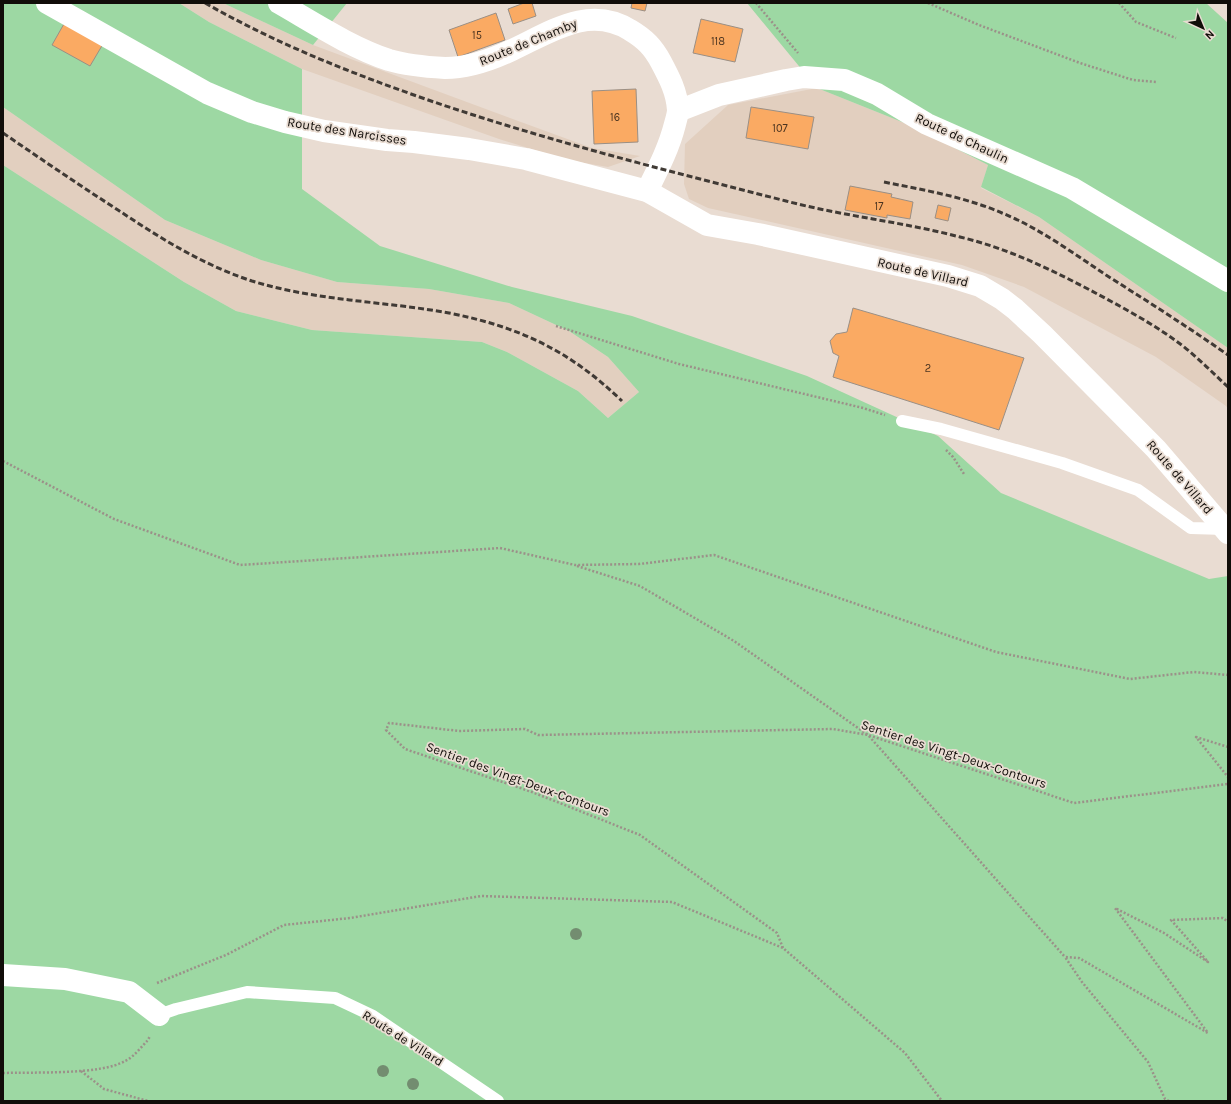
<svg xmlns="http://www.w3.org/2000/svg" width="1231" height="1104" font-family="Karla,sans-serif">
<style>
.built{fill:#e2cfbf}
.green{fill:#9dd8a3}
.building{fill:#faaa63;stroke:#9a8f85}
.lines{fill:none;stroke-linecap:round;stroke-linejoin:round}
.path{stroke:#9b9189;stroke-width:2.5;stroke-dasharray:2 2;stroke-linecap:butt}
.service{stroke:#fff;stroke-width:12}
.minor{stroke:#fff;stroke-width:22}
.tertiary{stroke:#fff;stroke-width:22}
.rail{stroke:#403a35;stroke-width:3;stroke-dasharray:6 3;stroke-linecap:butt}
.tree{fill:#738d70}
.labels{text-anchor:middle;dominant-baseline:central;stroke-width:3.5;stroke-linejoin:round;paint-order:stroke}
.number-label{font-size:11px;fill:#4b3420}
.street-label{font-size:13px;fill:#110d09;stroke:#e9dcd2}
</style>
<rect width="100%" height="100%" fill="#e9dcd2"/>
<g class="built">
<path d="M179,3h44l90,42 197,73 82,30 48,8 -32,11 -41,-7 -68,-21 -197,-70 -93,-47z"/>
<path d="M817,88l95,38 76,39 -7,23 58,29 189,131v61l-2,-3 -70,-49 -132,-70 -62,-22 -254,-57 -19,-9 -5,-15 1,-40 43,-39z"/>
<path d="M3,107l162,113 96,40 76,22 92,7 80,14 60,28 39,26 31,35 -31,26 -30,-27 -71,-39 -25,-10 -170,-12 -76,-19 -52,-29 -181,-117z"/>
</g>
<g class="green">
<path d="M3,3h176l30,19 93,47v120l78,57 132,41 120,29 175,60 131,60 63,57 208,86 19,-3v525h-1225v-936l181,117 52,29 76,19 170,12 25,10 71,39 30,27 31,-26 -31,-35 -39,-26 -60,-28 -80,-14 -92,-7 -76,-22 -96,-40 -162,-113z"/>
<path d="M223,3h124l-34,42z"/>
<path d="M747,3h459l22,20v325l-189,-131 -58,-30 7,-22 -76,-39 -95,-38z"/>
</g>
<g class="building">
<path d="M524,3h8l4,13 -23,8 -5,-15z"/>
<path d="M632,3h15l-2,8 -14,-3z"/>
<path d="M496,13l9,27 -47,17 -9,-27z"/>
<path d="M701,19l42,10 -8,33 -42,-9z"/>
<path d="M65,22l38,22 -13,22 -38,-21z"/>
<path d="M636,89l2,53 -44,2 -2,-53z"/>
<path d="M751,107l63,10 -6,32 -62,-11z"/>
<path d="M850,186l42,8 -1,3 22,5 -3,17 -23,-4v3l-42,-8z"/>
<path d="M938,205l13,3 -3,13 -13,-3z"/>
<path d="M853,308l171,50 -25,72 -166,-53 6,-21 -6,-3 -3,-12 6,-7 11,-2z"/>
</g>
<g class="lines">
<g class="path">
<path d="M756,3l42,50"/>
<path d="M928,3l51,22 101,38 53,17 24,2"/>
<path d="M1119,3l17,19 40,16"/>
<path d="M556,326l123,38 184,44 22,7"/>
<path d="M946,450l7,7 11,17"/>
<path d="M3,461l111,58 126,46 260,-17 75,17 64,-1 75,-9 282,97 134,27 64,-7 34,3"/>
<path d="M577,566l63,20 94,55 134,94 197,222"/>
<path d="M1228,747l-32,-10 32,40"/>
<path d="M783,948l-6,-15 -137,-98 -108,-43 -127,-43 -19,-19 3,-7 70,8 66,-2 13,6 295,-6 35,6 206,68 154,-19"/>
<path d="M157,983l69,-28 58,-30 66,-7 131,-22 191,6 111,46 122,105 37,48"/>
<path d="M81,1071l23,18 44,12"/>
<path d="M3,1073c29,-1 99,2 122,-12 9,-4 16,-14 23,-21l2,-4"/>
<path d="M1169,1101l-4,-2 -17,-37 -66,-80 -17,-25 14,1 129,75 -93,-125 49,25 44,29 -37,-42 52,-2 5,4"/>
</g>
<g class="service">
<path d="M902,421l39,8 121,34 76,27 53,38 34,1"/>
<path d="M159,1015l17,-6 71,-17 88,6 38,18 125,85"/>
</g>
<path class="minor" d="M3,975l62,4 64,13 30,23"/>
<g class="tertiary">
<path d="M47,3l160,90 45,19 33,10 39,9 63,9 27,2 55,7 57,10 121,32 60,34 51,9 190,42 32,10 22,13 13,10 27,25 114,115 72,84"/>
<path d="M279,3c35,20 71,44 110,57 17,5 38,7 56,8 23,0 46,-8 67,-18 37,-17 77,-46 118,-20 15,9 23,17 31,32 8,15 16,30 17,48 0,4 -2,10 -3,14 -6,24 -17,45 -28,67"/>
<path d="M678,111l41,-16 67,-15 18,-3 40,3 33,14 50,30 145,64 156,93"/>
</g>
<g class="rail">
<path d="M205,3c74,42 148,71 229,99 115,39 234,69 352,99 57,15 117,21 174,36 46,11 86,30 128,52 32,17 66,35 95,57 16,13 30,27 45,41"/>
<path d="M3,133c38,26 76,52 115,77 42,28 85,55 134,71 65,20 131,20 197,32 71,14 121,38 173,88"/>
<path d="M884,182c40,8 81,15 118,31 37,15 71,40 104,62 41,26 82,52 122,80"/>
</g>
</g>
<g class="tree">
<circle cx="576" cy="934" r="6"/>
<circle cx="383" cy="1071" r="6"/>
<circle cx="413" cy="1084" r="6"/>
</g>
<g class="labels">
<g class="number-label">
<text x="477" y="35">15</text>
<text x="718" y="41">118</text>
<text x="615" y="117">16</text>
<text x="780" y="128">107</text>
<text x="879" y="206">17</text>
<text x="928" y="368">2</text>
</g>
<g class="street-label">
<text transform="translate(528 42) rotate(-22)">Route de Chamby</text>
<text transform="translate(347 131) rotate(9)">Route des Narcisses</text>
<text transform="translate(962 138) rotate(25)">Route de Chaulin</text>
<text transform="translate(923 272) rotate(13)">Route de Villard</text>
<text transform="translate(1180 477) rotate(49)">Route de Villard</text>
<text transform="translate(954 754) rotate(18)">Sentier des Vingt-Deux-Contours</text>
<text transform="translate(518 779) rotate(20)">Sentier des Vingt-Deux-Contours</text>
<text transform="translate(403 1038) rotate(32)">Route de Villard</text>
</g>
</g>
<rect width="1231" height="1104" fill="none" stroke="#110d09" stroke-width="8"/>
<g transform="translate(1203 28) rotate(136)" stroke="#e9dcd2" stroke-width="3" paint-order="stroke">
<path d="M0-3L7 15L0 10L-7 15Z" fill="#110d09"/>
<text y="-6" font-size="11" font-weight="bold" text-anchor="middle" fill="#110d09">N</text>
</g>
</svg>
